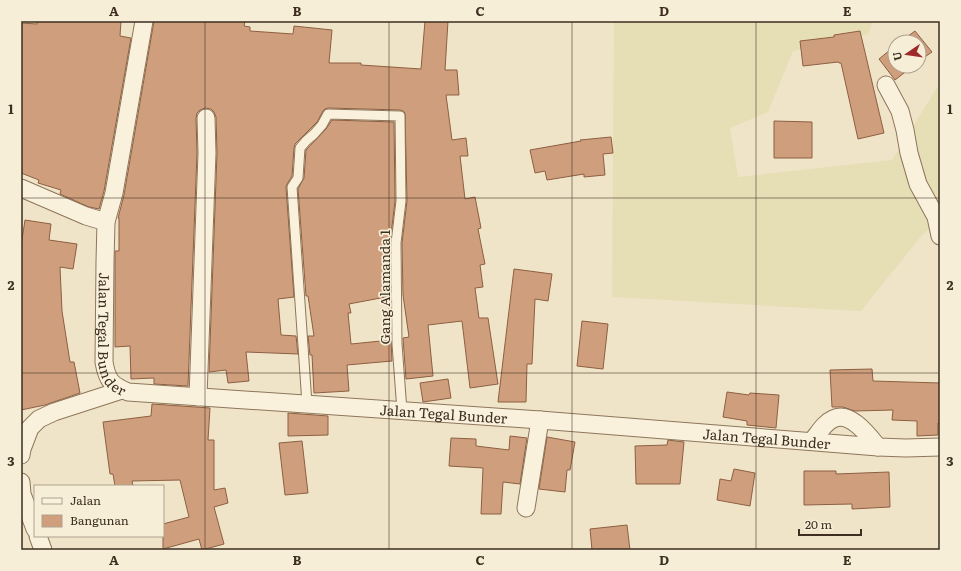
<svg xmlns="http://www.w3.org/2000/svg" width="961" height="571" font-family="Literata,serif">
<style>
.farmland{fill:#e6deb5}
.building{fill:#cf9f7d;stroke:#8d5f41}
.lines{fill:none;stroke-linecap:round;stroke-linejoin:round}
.service-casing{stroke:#8d765c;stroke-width:11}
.minor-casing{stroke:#8d765c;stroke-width:19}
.service{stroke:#faf1dc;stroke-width:9}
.minor{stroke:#faf1dc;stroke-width:17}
.grid{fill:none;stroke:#3d2e20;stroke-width:1;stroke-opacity:0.55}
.labels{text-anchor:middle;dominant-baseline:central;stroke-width:3.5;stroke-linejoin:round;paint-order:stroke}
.street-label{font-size:14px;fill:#3d2e20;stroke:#f7eed8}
.neatline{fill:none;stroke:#3d2e20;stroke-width:1.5}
.grid-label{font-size:13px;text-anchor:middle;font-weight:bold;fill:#3d2e20}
</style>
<rect width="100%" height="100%" fill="#f0e4c8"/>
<path class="farmland" d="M614,21h259l-5,13 -75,17 -25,61 -38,16 8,49 154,-17 48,-77v137l-17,14 -62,77 -249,-14z"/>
<g class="building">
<path d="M37,21h84l-1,15 11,2 -27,153 -5,18 -10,-2 -29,-13 1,-4 -23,-7 1,-3 -18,-7v-150l16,1z"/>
<path d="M154,21h91l-1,5 6,1v4l43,3 1,-8 38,4 -3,33h32v2l60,4 4,-48h23l-3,49h12l2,25h-13l6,45 14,-2 2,18h-8l5,43 10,-2 6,31 -3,1 7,35 -5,1 3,22 -8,1 4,30h9l10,66 -28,4 -8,-67 -34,4 5,51 -27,3 -3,-41 6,-1 -6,-42 -1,-52 5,-42 -2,-88 -2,-2 -3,-1 -72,-2 -3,1 -2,2 -6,11 -22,22 -1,4 -2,28 -5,8 -1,3 8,110 -16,2 3,36 15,1 2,18 -52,-2 3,29 -21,2 -2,-13 -17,2 8,-219 -1,-36 -2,-5 -3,-3 -6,-1 -5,2 -3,3 -1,5 1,35 -9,233 -34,-2v-6l-23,1 -1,-33 -15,1v-96h4v-33h-1l6,-23z"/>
<path d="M860,31l24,102 -26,6 -17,-76h-2l-1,-1 -35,4 -3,-25 34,-4v-2z"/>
<path d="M915,31l17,21 -13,9v-19h-19z"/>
<path d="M895,46v20h18l-18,14 -16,-21z"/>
<path d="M332,120l62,2 1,79 -5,42 1,53 -42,8 2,9h-3l3,31 40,-4 1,21 -45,4 2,26 -35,2 -2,-38h-2l-2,-19h6l-6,-40h-2l-8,-107 6,-11 2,-28 20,-21z"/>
<path d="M774,121l38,1v36h-38z"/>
<path d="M611,137l2,16 -10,1 2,21 -21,2v-3l-37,6 -2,-9 -10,2 -5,-23 51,-9 -1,-1z"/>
<path d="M25,220l26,4 -2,16 28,4 -4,25 -13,-2 2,44 8,51h4l6,31 -35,12 -24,5v-164z"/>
<path d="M514,269l38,5 -4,27 -13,-2 -3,65h-5l-1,38h-28z"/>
<path d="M582,321l26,3 -5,45 -26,-3z"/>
<path d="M872,369l1,12 67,2v40h-2v12l-21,1v-15l-25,-1 1,-10 -38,1 -12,-4h-11l-2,-37z"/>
<path d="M448,379l3,19 -28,4 -3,-19z"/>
<path d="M727,392l22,3 1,-2 29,2 -3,33 -29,-3v-4l-24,-4z"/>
<path d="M152,404l58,4 -2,32h6v50l11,-2 3,15 -14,4 10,37 -22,6 -3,-11 -36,10v-25l26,-7 -9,-37 -48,1 1,5h-18l-2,-12h-3l-7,-52 48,-6z"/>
<path d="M288,413l40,3v19l-40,1z"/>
<path d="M510,436l17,2 -7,46 -17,-2 -2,32h-20l2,-46 -34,-2 2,-28 25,1v7l33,4z"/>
<path d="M547,437l28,5 -5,28h-3l-2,22 -26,-3z"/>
<path d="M668,440l16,2 -4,42h-44l-1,-38 32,-1z"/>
<path d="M302,441l6,52 -23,2 -6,-52z"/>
<path d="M734,469l21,4 -5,33 -33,-6 3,-21 11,2z"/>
<path d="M804,471h32v3l53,-2 1,35 -38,2v-5l-48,1z"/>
<path d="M627,525l3,25h-38l-2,-21z"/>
</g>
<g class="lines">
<defs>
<path id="service" d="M307,404l-15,-217 6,-9 2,-30 6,-7 8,-7 8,-9 6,-11 72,2 1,85 -5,42 1,101 5,67"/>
<g id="minor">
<path id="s1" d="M144,21l-30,172 -8,29 -1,40 -1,100c3,18 7,23 24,30l412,28 338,27 28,1 34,-1"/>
<path d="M886,85l14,26 5,19 4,23 9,31 18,33 4,19"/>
<path d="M21,188l65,28 20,6"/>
<path d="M198,397l9,-244 -1,-35"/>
<path d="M812,441c6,-7 12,-18 21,-22 17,-9 36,17 45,28"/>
<path d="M21,455l1,-6 8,-21 9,-9 15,-7 68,-22"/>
<path d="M21,482l1,12 13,35"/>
<path d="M526,508l14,-88"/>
<path d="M38,536l5,14"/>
</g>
</defs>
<use href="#service" class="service-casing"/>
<use href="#minor" class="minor-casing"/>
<use href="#service" class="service"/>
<use href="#minor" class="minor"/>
</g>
<path class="grid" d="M205,21v529M389,21v529M572,21v529M756,21v529M21,198h919M21,373h919"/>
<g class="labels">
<g class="street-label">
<text transform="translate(384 287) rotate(-90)">Gang Alamanda 1</text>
<text stroke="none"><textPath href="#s1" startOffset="319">Jalan Tegal Bunder</textPath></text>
<text stroke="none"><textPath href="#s1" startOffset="702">Jalan Tegal Bunder</textPath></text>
<text stroke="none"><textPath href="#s1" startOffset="1026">Jalan Tegal Bunder</textPath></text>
</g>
</g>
<rect width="961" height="571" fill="none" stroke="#f7eed8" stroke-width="44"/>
<rect x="34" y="485" width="130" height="52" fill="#f7eed8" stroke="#ada18e"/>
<rect x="42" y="498" width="20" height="6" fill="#faf1dc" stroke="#ada18e"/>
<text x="70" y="505" font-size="12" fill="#3d2e20">Jalan</text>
<rect x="42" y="515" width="20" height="12" fill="#cf9f7d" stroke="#ada18e"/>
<text x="70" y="525" font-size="12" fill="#3d2e20">Bangunan</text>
<g transform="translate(907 54) rotate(257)"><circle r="19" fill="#f7eed8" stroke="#ada18e"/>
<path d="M0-3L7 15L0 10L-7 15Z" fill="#9e2a2b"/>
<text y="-6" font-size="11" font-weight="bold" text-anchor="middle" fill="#3d2e20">U</text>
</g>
<path d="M799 529v6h62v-6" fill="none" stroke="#3d2e20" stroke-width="2"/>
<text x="805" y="529" font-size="12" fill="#3d2e20" stroke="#f7eed8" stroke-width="3" paint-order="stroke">20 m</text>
<rect x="22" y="22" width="917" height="527" class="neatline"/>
<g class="grid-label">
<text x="114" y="16">A</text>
<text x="297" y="16">B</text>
<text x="480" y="16">C</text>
<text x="664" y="16">D</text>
<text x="847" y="16">E</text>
<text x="11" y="114">1</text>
<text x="950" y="114">1</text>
<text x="11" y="290">2</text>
<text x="950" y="290">2</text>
<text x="11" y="466">3</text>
<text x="950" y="466">3</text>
<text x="114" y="565">A</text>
<text x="297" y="565">B</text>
<text x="480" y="565">C</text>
<text x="664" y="565">D</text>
<text x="847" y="565">E</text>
</g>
</svg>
